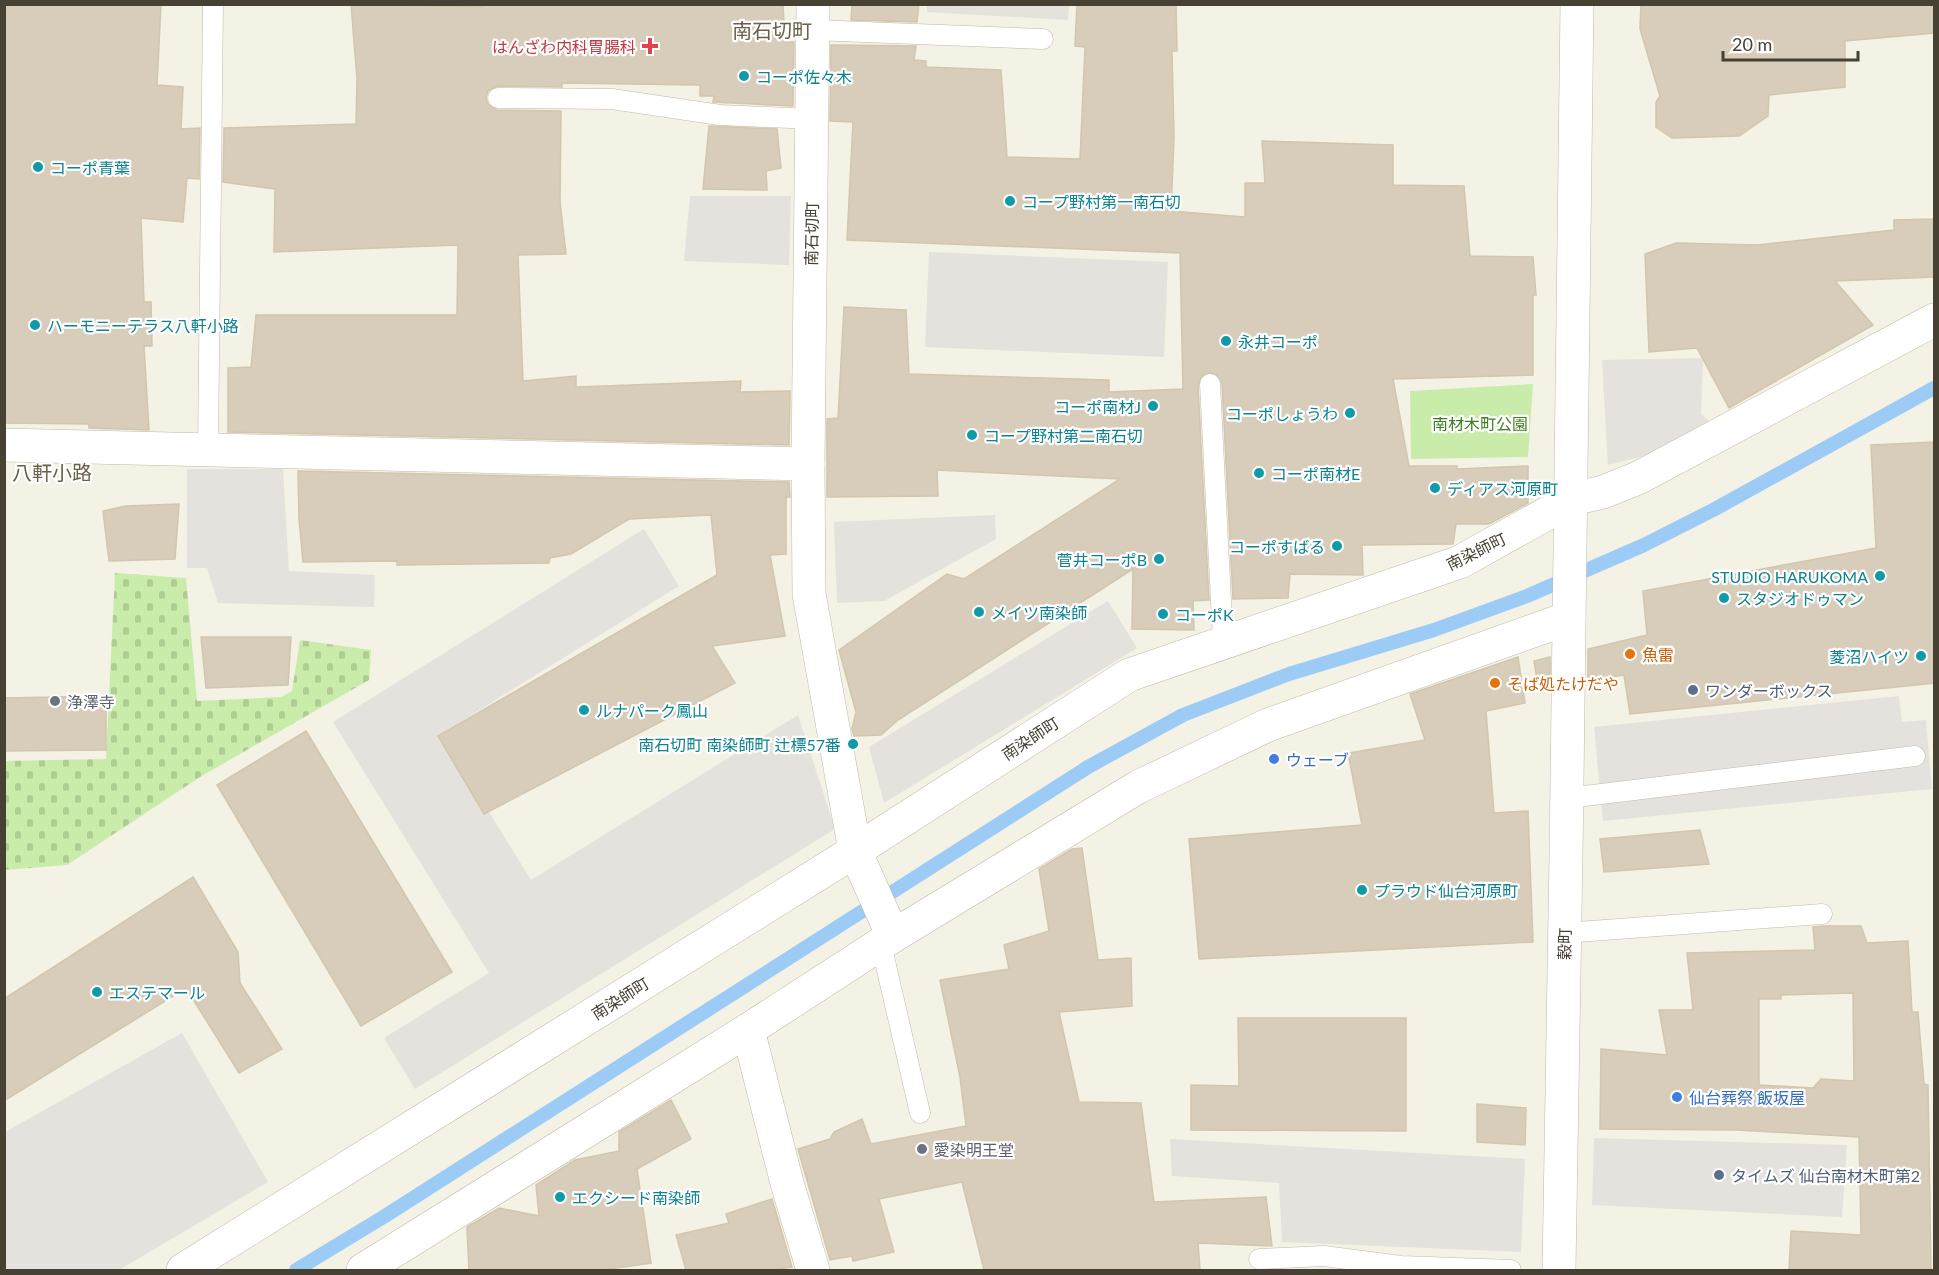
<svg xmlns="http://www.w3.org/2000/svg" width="1939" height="1275" font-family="Lato,'Noto Sans JP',sans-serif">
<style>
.cemetery{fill:url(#cemetery-stones)}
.park{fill:#caecaa}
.parking{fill:#e5e2de}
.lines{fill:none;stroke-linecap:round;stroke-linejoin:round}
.stream{stroke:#9ccbf6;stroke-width:14}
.building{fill:#d7cdba;stroke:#d2c6ac;stroke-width:1.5;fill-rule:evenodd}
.service-casing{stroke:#c0baa7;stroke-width:21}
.minor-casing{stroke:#c0baa7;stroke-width:34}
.tertiary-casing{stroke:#c0baa7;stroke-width:34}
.service{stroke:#fff;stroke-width:20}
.minor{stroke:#fff;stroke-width:33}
.tertiary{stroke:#fff;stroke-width:33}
.health-dot{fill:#e0444e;stroke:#fff;stroke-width:2}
.culture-dot{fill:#0f9aa8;stroke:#fff;stroke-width:2}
.food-dot{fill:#e8710a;stroke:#fff;stroke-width:2}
.service-dot{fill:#5c6f8a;stroke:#fff;stroke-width:2}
.worship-dot{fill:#6b7280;stroke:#fff;stroke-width:2}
.shop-dot{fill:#3f7fe0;stroke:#fff;stroke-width:2}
.labels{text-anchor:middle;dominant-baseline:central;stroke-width:4.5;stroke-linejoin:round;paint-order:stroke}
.health-label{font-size:16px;fill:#be3a42;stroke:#fff;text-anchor:end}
.culture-label{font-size:16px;fill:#0d838f;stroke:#fff;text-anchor:start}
.street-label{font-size:16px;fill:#474134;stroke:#fff}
.park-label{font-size:16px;fill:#3e7e22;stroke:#fff}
.food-label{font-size:16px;fill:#c56008;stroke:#fff;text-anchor:start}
.service-label{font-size:16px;fill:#4e5e75;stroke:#fff;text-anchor:start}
.worship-label{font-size:16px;fill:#5b616d;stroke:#fff;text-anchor:start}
.shop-label{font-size:16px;fill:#366cbe;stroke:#fff;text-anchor:start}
.quarter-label{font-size:20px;fill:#6b604a;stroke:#fff}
</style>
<defs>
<pattern id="cemetery-stones" width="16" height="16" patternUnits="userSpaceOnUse" patternTransform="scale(1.5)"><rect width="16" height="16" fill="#caecaa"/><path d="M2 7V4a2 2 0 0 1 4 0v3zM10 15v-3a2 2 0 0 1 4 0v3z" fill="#afcc93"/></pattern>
</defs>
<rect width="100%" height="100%" fill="#f4f1e5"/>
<path class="cemetery" d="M115,573l71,5 11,123 84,-4 11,-6 8,-51 71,10 -2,30 -169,97 -133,88 -62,5v-109l101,-2z"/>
<path class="park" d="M1533,384l-5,73 -117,2 -1,-68z"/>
<g class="parking">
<path d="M927,4h142v1l-1,15 -141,-8z"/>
<path d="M690,196h101l-2,69 -105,-4z"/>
<path d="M929,252l239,10 -4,95 -239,-10z"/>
<path d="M1703,358l-2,56 11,10 -44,26 -60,15 -6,-105z"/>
<path d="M187,469h96l6,102 86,4 -1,32 -156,-4 -11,-35h-20z"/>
<path d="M995,515l1,24 -112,62 -47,2 -3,-81z"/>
<path d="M644,529l35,57 -238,148 90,146 267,-165 37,114 -420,260 -31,-51 105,-65 -156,-251z"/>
<path d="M1108,601l29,47 -253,155 -15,-56z"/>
<path d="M1899,696l3,26 24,-2 6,69 -329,32 -9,-94z"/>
<path d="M182,1033l86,149 -149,88h-111l-4,-6 1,-132z"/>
<path d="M1594,1138l253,7 -5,72 -250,-12z"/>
<path d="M1170,1139l355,20 -4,93 -239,-10 -3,-59 -107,-7z"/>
</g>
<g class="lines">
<path class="stream" d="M296,1270l89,-54 703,-449 95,-52 106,-41 145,-44 93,-34 117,-51 71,-36 219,-121"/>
</g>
<g class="building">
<path d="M4,4h157l-4,81 26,2 -2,42 19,-1 -1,51 -12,-1 -4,44 -42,-4 3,84h7l1,44h-8l5,84 -60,-2v-4l-85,-1z"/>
<path d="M351,4l132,3v-3h300l2,38h9l-1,64 -80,-4 1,-6h-14v-11l-138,-2v4l-64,-1 -10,5 -2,7 2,6 9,6 64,1 -1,90 6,53 -48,1 5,126 53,-5v11l165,-6 -1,11 50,-1 -1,54 -561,-13v-64l23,-1 5,-52h201l1,-70 -184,7 1,-63 -52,-7 1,-54 132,-4 1,-45z"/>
<path d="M852,4h67l-2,18 -66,-2z"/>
<path d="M1077,4h99l1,47h-5l2,86 -3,74 74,6v-34h20l-3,-42 131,4v40l71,1 6,70 63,1 3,38h-3v80l-140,4 16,87h48v3l71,-3v37l-39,21h-33l-3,20 -91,1 1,30 -73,-1 -2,24 -55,1 -11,-216 -6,-9h-12l-6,11 11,215 -16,1 1,29 -62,-1 1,-60 -235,151 -17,15 -27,1 -2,-7 4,-17 -17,-62 108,-76 17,5 156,-100 -183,-9 1,26 -111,1v-78l11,-1 6,-111 62,3 3,64 200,6v12l74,-3 -3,-136 -333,-13 6,-118 -23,-1 1,-76 85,1 -2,14 12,1v6l75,3 6,87 73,2 5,-112 -10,-1z"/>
<path d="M1641,4h294v29l-90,8v46l-76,8 -1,21 -29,20 -67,2 -16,-11v-25l4,-6 -20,-67z"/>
<path d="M709,126l68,3 4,39 -15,3 1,19 -64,-1z"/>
<path d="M1935,219v58l-100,4 38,44 -144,83 -32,-60 -48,4 -4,-98 31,-11 81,2 137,-15v-10z"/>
<path d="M1935,442v241l-305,31 -6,-39 -36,5v-31l59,-14 -4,-44 233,-43 -5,-103z"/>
<path d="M298,471l491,11 1,15h-4v57l-16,1 15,81 -73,10 23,37 -251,131 -46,-78 279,-161 -6,-60 -82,4 -58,35 -21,4 -1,5 -152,2v-4l-94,1 -4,-43z"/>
<path d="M179,504l-4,55 -66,2 -6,-50 23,-5z"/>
<path d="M201,637h90l-3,48 -82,3z"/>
<path d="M1518,657l7,46 -39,8 8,102 34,-2 5,131 -334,17 -10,-120 173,-14 -14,-72 77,-13 -15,-46z"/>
<path d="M1550,657v28l-12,1 -4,-25z"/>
<path d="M106,696v54l-102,1v-53z"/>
<path d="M306,731l146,241 -91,54 -144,-241z"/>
<path d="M1700,830l9,34 -105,8 -4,-33z"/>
<path d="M1082,848l16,112 33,-2 1,48 -73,6 20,90 62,1 13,99 112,-5 6,49 -74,-3 2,27h-216l-22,-88 -83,17 15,53 -41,9 -1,-5 -22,4 -32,-111 32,-10 4,-7 28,-13 9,25 95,-18 -6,-49 -20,-97 69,-11 -5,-24 45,-14 -10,-62 33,-20z"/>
<path d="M193,877l45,75 2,31 42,66 -43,24 -53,-85 -182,113v-102z"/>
<path d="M1824,926h37l6,17 41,-2 4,71h6l6,72 4,1 3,185h-142l2,-39 70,4 -2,-98 -121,-7 -138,-1 1,-80 66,6 -8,-45h34l-6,-57 128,-3 -2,-23zM1853,993l1,88 -33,-2 -8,9 -54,-3v-86h22v-4z"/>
<path d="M1238,1018h168v113l-215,-1v-45l48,1z"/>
<path d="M671,1100l20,39 -54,30 14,94 -48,7h-134l-2,-43 32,-19 40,8 -3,-31 39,-25 44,-9v-19z"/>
<path d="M1477,1104l49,4 -1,37 -48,-3z"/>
<path d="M772,1199l20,68 -22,3h-84l-10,-35 53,-12 -3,-9z"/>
</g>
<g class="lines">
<defs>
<g id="service">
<path d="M813,30l230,9"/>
<path d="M498,98l114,1 108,16 93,4"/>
<path d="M1210,384l13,257"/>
<path d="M208,450l5,-446"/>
<path d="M1568,798l347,-42"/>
<path d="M1564,933l258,-19"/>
<path d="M881,944l39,169"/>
<path d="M1259,1259l65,-3 77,10 110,4"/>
</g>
<g id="minor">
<path d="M4,445l804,19 1,130 23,128 23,129 38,85"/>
<path d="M808,464l5,-460"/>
<path d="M748,1030l39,153 26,87"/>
<path d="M183,1270l672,-419 274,-176 331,-113 113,-63 30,-7 35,-14 296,-158"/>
<path d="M363,1270l385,-240 145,-94 245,-149 130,-62 301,-107"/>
</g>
<path id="tertiary" d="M1559,1270c7,-422 15,-843 18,-1266"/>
</defs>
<use href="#service" class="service-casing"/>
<use href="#minor" class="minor-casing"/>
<use href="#tertiary" class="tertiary-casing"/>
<use href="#service" class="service"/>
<use href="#minor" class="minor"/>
<use href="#tertiary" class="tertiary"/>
</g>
<path class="health-dot" d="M647 37h6v6h6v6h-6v6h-6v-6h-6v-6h6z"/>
<g class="culture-dot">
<circle cx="744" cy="76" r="6"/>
<circle cx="38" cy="167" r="6"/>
<circle cx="1010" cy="201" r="6"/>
<circle cx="35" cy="325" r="6"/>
<circle cx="1226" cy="341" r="6"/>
<circle cx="1153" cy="406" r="6"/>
<circle cx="1350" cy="413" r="6"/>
<circle cx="972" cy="435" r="6"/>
<circle cx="1259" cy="473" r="6"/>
<circle cx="1435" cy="488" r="6"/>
<circle cx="1337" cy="546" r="6"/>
<circle cx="1159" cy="559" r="6"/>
<circle cx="1880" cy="576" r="6"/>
<circle cx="1724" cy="598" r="6"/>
<circle cx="979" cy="612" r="6"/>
<circle cx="1163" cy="614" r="6"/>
<circle cx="1921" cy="656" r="6"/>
<circle cx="584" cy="710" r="6"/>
<circle cx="853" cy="744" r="6"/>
<circle cx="1362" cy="890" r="6"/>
<circle cx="97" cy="992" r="6"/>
<circle cx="560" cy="1197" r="6"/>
</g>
<g class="food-dot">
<circle cx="1630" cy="654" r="6"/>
<circle cx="1495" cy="683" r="6"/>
</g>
<g class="service-dot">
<circle cx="1693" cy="690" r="6"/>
<circle cx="1719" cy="1175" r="6"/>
</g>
<g class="worship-dot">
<circle cx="55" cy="701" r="6"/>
<circle cx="922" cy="1149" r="6"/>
</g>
<g class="shop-dot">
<circle cx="1274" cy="759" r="6"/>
<circle cx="1677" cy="1097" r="6"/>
</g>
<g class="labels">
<g class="health-label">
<text x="636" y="46">はんざわ内科胃腸科</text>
</g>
<g class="culture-label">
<text x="756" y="76">コーポ佐々木</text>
<text x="50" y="167">コーポ青葉</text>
<text x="1022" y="201">コープ野村第一南石切</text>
<text x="47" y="325">ハーモニーテラス八軒小路</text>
<text x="1238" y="341">永井コーポ</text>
<text x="1141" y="406" text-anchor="end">コーポ南材J</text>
<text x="1338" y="413" text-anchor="end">コーポしょうわ</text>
<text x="984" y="435">コープ野村第二南石切</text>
<text x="1271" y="473">コーポ南材E</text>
<text x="1447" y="488">ディアス河原町</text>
<text x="1325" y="546" text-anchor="end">コーポすばる</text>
<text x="1147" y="559" text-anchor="end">菅井コーポB</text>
<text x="1868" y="576" text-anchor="end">STUDIO HARUKOMA</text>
<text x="1736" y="598">スタジオドゥマン</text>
<text x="991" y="612">メイツ南染師</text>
<text x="1175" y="614">コーポK</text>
<text x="1909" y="656" text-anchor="end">菱沼ハイツ</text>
<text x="596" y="710">ルナパーク鳳山</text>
<text x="841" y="744" text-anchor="end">南石切町 南染師町 辻標57番</text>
<text x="1374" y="890">プラウド仙台河原町</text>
<text x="109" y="992">エステマール</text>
<text x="572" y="1197">エクシード南染師</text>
</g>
<g class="street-label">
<text transform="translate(811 234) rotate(-89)">南石切町</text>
<text transform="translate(1476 551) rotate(-26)">南染師町</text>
<text transform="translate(1030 738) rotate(-33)">南染師町</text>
<text transform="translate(1564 944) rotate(-89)">穀町</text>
<text transform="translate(620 998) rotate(-32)">南染師町</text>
</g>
<g class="park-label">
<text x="1480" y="423">南材木町公園</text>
</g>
<g class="food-label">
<text x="1642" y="654">魚雷</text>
<text x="1507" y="683">そば処たけだや</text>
</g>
<g class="service-label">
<text x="1705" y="690">ワンダーボックス</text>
<text x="1731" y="1175">タイムズ 仙台南材木町第2</text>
</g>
<g class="worship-label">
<text x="67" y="701">浄澤寺</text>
<text x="934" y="1149">愛染明王堂</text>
</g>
<g class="shop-label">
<text x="1286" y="759">ウェーブ</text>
<text x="1689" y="1097">仙台葬祭 飯坂屋</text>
</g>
<g class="quarter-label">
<text x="772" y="30">南石切町</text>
<text x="52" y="472">八軒小路</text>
</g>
</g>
<rect width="1939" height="1275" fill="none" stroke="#474134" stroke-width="12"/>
<path d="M1723 51v9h135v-9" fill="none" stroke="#474134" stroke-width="3"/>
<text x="1732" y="51" font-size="18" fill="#474134" stroke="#ffffff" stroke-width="4.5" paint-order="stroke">20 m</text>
</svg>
